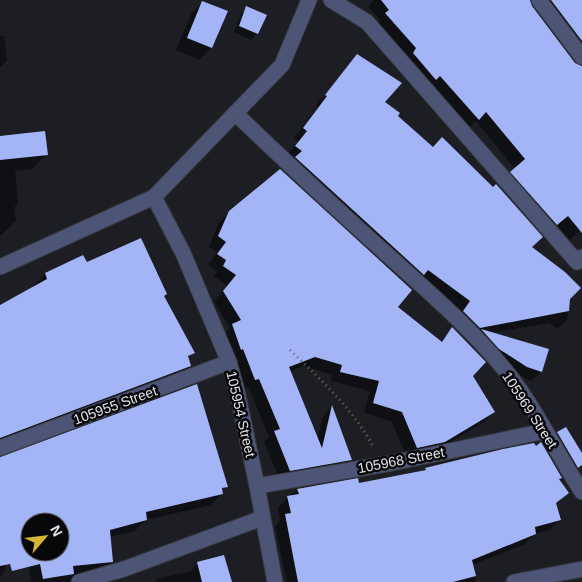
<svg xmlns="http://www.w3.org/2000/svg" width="582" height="582" font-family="Arial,sans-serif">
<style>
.shadow{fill:#0007;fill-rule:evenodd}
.building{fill:#a4b5f7;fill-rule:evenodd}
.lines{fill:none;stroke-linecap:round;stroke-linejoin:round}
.minor-casing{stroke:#37393f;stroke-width:17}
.path{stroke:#64666c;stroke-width:3;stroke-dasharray:1 4;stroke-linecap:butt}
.minor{stroke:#4c5575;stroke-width:15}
.labels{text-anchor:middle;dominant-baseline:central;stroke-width:5;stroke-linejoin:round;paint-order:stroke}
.street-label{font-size:14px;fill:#e0e2e6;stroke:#08080b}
</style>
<rect width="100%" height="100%" fill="#1c1e24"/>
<g class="shadow">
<path d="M374,0h208v67l-2,-6 -43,-57 -9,-4 2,6 44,58 8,3v161l-12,12 -13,-15 -10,9 -45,-52 13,-13 -39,-48 -8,7 -91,-104 3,-4 -12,-14z"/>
<path d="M203,2l23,10 -15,36 -12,12 -23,-10 15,-36z"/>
<path d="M247,8l18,8 -8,18 -6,6 -17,-8 7,-18z"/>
<path d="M0,36h4l3,25 -7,6z"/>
<path d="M357,56l26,46 13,15 135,131 38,51 -2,21 -10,9 -8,-6 -58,10 56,17 -6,22 -10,9 -42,-24 -35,-35 7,-11 -43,-32 -132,-122 12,-16 -4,-3 24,-31 -2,-2 4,-6 2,1 28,-35h-2z"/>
<path d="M0,137l46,17 -14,15 -17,2 3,32 -4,5 2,13 -16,15z"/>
<path d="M230,212l166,95 44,35 12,-13 20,47 22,36 -10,10 -50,30 -27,6 -15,-36 -28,-10 6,-21 -39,-10 1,-6 -28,-9 -15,6 28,68 6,-24 9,-9 18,53 -10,10 -60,10 -16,-38 5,-5 -20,-49 -4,1 -22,-54 7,-7 -16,-27 13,-15 -13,-10 3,-5 -9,-6 9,-13 -8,-5 10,-25z"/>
<path d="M82,257l4,7 77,32 30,56 -6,6 3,8 -12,11 -178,67v-139l35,-18 -1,-2 11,-11z"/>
<path d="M558,433l24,23v10l-10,7 -20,-34z"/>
<path d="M0,458l226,28 -5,5 1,3 -11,11 -65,15 -11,11 -26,6 3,25 -11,11 -30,9h-40l-19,-110 -7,99 -5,6zM30,522h30v30h-30z"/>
<path d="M426,469l132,11 9,13 -12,12 5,15 -11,10 -15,4 -9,10 -53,21 4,17h-189l-12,-56 5,-5 -2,-13 10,-11 10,-7 61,-6 64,-13z"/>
<path d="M198,564l32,18h-75l4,-4 30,-6z"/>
</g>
<g class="building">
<path d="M381,0h149l2,6 43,57 7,3v167l-14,-17 -11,9 -47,-53 15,-13 -39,-47 -7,8 -39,-44 -4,4 -23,-27 3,-5 -31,-35 4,-3z"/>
<path d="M551,0h31v41z"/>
<path d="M202,1l26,10 -16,37 -25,-10z"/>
<path d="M246,6l21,9 -9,19 -19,-8z"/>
<path d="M357,54l45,29 -17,19 15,11 -2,3 35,31 9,-10 51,50 3,-3 47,53 -11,10 33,25 16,16 -11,11 -1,12 -89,17 -17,-17 7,-10 -42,-31 -4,5 -129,-118 7,-6 -7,-5 12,-15 -4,-3 24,-32 -2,-1z"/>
<path d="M45,131l3,24 -48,5v-24z"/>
<path d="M280,169l132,121 -14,17 44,35 10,-15 32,33 2,2 -13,14 22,36 -50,30 -28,6 -15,-36 -29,-9 6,-22 -39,-9 2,-7 -27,-8 -26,10 33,81 10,-43 20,55 -62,11 -16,-40 6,-2 -21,-50 -4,1 -12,-31 -2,1 -9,-26 9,-4 -18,-29 13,-16 -13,-9 3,-6 -9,-6 9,-12 -8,-6 11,-25z"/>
<path d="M141,238l26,56 -3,2 31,57 -7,3 3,10 -191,72v-133l47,-26 -2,-6 38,-18 4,7z"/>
<path d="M481,329l68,20 -7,23 -15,-5 -28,-18z"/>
<path d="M197,384l31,103 -6,1 1,6 -77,18 1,8 -37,10 3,32 -40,4 1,8 -31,5 -3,-15 -28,7 -2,-7 -10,2v-109zM30,522h30v30h-30z"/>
<path d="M566,427l16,26v12l-4,3 -21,-36z"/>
<path d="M541,442l21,36 -3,1 10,14 -13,10 5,17 -26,7 1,7 -64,26 4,16 -23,6h-155l-13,-68 6,-1 -4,-17 12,-2 -2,-5 61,-11 1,5 67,-13 -1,-2 78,-19 31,-6 2,3z"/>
<path d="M224,555l8,27h-30l-5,-20z"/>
</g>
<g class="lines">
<defs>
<g id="minor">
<path d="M331,0l36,22 210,240 5,-5"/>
<path d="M539,0l43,57"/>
<path d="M235,113c48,46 96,91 145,135 43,39 88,77 125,122 29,35 52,84 77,122"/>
<path d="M154,197l128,-132 27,-65"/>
<path d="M0,267l154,-70 29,56 46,109 8,29 20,95 18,96"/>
<path d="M0,448l229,-86"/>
<path d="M257,486l135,-23 153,-32"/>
<path d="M79,582l45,-13 138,-51"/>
<path d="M514,582l68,-13"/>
</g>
</defs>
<use href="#minor" class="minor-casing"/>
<path class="path" d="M290,350c31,30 62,58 83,96"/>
<use href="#minor" class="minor"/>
</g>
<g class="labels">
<g class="street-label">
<text transform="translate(115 405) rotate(-20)">105955 Street</text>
<text transform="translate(530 410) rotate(57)">105969 Street</text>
<text transform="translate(241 414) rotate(77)">105954 Street</text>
<text transform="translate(401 460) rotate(-11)">105968 Street</text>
</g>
</g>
<g transform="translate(45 537) rotate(62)"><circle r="24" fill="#08080b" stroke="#5e5f63"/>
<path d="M0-4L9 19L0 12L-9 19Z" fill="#d8b434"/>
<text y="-8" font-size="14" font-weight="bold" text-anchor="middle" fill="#e0e2e6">N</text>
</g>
</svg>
